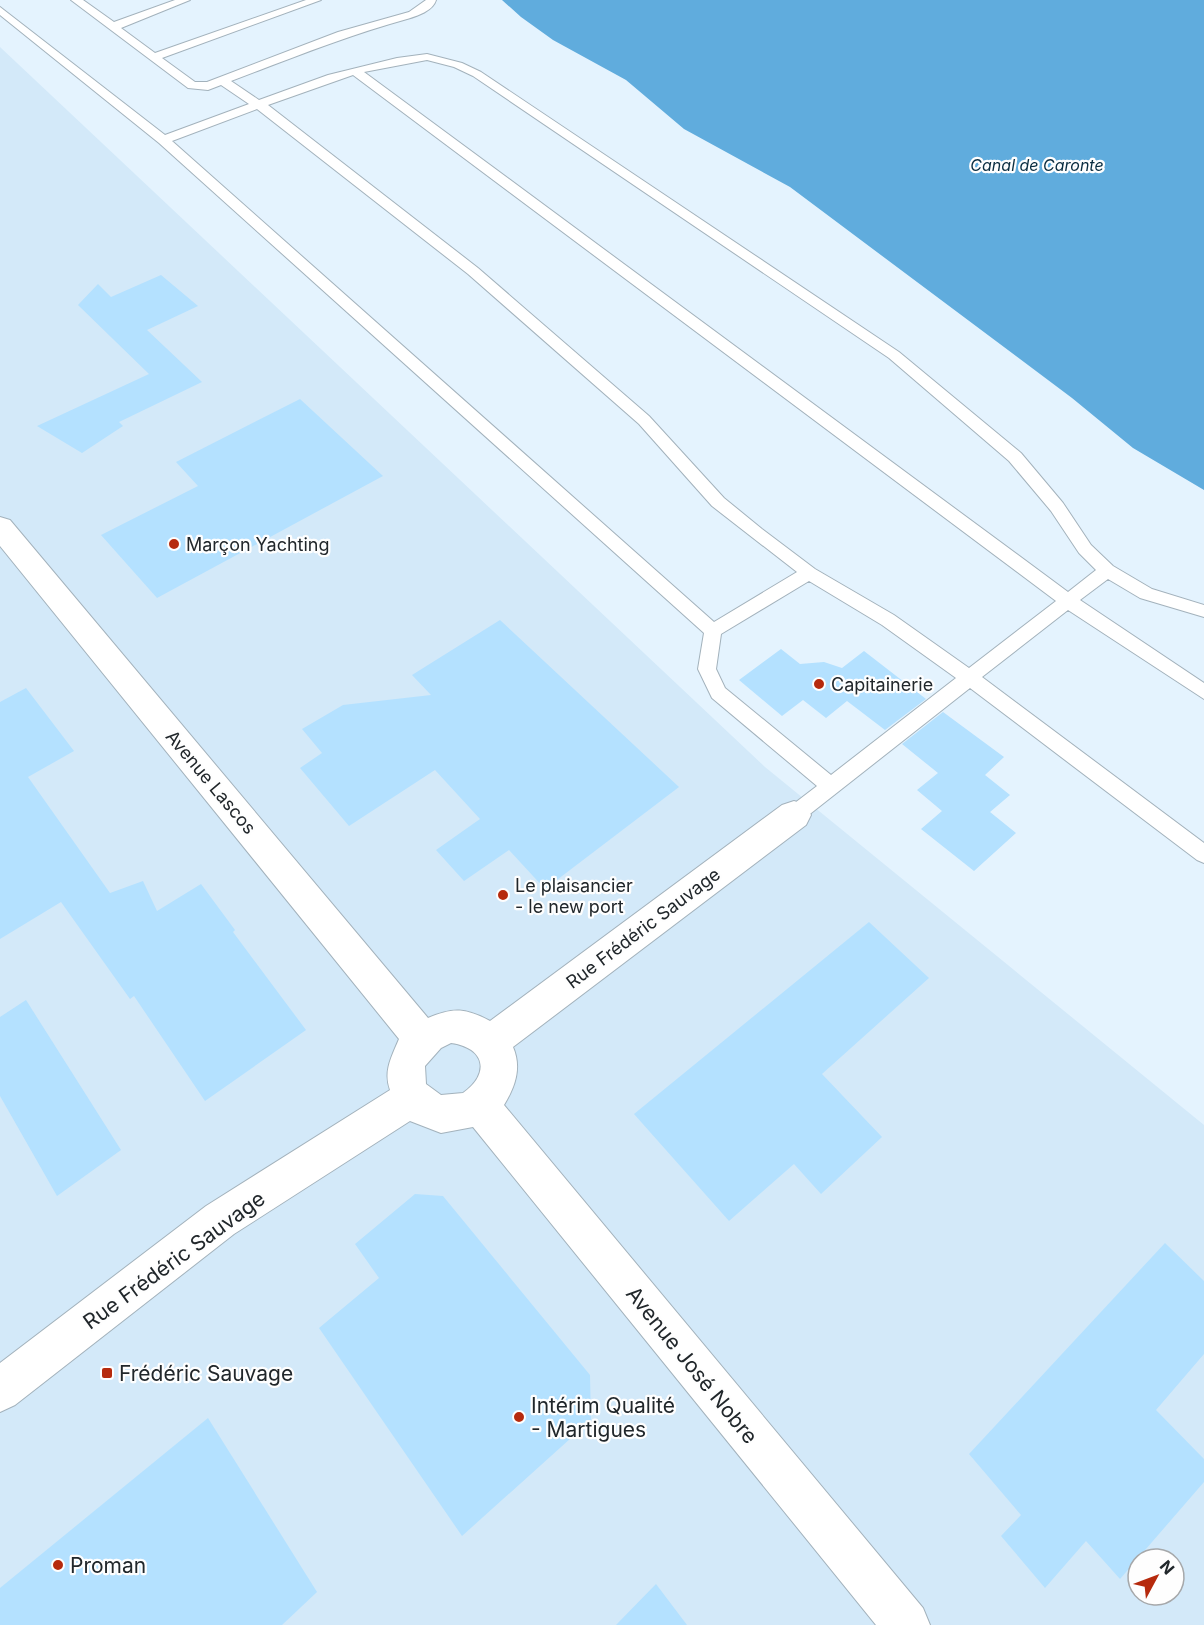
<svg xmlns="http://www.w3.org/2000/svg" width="1204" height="1625" font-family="Inter,sans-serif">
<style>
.built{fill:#d3e9f9;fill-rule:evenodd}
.water{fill:#60acdd}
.building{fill:#b4e1ff}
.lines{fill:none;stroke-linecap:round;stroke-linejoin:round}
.service-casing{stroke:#a3b2bc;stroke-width:2}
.minor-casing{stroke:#a3b2bc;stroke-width:2}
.service{fill:#fff;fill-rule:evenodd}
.minor{fill:#fff;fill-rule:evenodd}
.poi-dot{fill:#b62a0d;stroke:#fefefe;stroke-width:2}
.labels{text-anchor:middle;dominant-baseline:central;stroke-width:4.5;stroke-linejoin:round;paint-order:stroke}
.far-water-label{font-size:16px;font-style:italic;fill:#0a2d41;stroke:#fefefe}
.poi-label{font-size:18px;fill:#21272b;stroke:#fefefe;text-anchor:start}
.street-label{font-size:18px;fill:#21272b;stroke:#fefefe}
.near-street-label{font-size:21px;fill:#21272b;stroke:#fefefe}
.near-poi-label{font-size:21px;fill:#21272b;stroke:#fefefe;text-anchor:start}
</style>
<rect width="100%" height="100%" fill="#e4f3fe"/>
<path class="built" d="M0,47l765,720 439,358v500h-1204zM1138,1559h36v36h-36z"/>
<path class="water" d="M502,0h702v490l-71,-42 -61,-50 -282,-211 -106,-58 -58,-49 -73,-40 -32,-23z"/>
<g class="building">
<path d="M161,275l37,31 -51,24 55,52 -83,40 4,4 -41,27 -45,-27 112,-52 -71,-69 20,-21 13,13z"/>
<path d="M300,399l83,77 -226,122 -56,-63 97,-49 -22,-24z"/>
<path d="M500,620l179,167 -134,102 -36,-39 -45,31 -28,-31 44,-31 -45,-49 -86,56 -49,-58 22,-15 -20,-24 41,-24 88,-10 -19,-20z"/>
<path d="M781,649l19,15 24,-2 18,6 22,-17 62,48 -41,31 -38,-29 -21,17 -23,-18 -21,16 -43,-36z"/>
<path d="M26,688l48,63 -46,26 82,116 33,-12 14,30 44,-27 34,46 -2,2 73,98 -101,71 -71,-105 -4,3 -69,-97 -61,37v-237z"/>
<path d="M943,712l61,45 -19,18 25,20 -20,17 26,21 -42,38 -53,-42 21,-18 -25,-21 21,-17 -36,-29z"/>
<path d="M869,922l60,56 -107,96 60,63 -61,57 -27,-30 -65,57 -95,-107z"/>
<path d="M26,1000l95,150 -64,46 -57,-100v-79z"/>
<path d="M415,1194l28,2 147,179 1,45 -129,116 -143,-208 60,-50 -24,-34z"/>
<path d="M1165,1243l39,38v73l-48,56 48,49v23l-84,97 -34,-38 -41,47 -44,-52 20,-21 -52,-61z"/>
<path d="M208,1418l109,174 -35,33h-282v-37z"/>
<path d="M656,1584l31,41h-71z"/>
</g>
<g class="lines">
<defs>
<path id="service" d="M71,0h12l31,22 61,-22h15l-69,28 34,25 151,-53h15l-159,58 33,24h12l131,-50 71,-20 17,-12h10c-3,11 -19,16 -29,19 -61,17 -118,40 -176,62l28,19 69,-25 69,-17 30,-4 35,9 19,9 418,280 122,101 42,50 28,42 22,21 39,23 52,16v12l-64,-19 -32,-19 -28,21 124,83v16l-136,-89 -86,67 222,166v20l-7,-3 -227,-172 -169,133 -7,2 -7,-2 -3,-6 3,-6 30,-23 -105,-88 -14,-29 6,-36 -545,-490 -159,-128v-8l165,128 84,-31 -28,-19 -13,5 -20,-2zM427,60l27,7 19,9 416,282 120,103 42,50 28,42 17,17 -28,22 -704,-520zM353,75l703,526 -87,67 -75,-53 -79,-46 -53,-40 -38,-31 -75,-82 -171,-148 -210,-163zM257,109l211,165 171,150 73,82 85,66 -83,50 -542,-481zM809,581l73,44 74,53 -125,97 -106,-87 -9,-19 5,-35z"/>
<path id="minor" d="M0,517l10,3 418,498c25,-11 38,-10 62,3l292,-216 12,-4 12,4 5,10 -5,10 -293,222c9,21 2,40 -9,58l419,503 7,17h-54l-403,-498 -32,6 -31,-12 -176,113 -219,171 -15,7v-49l206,-157 184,-116c-7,-19 2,-34 9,-51l-399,-493zM451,1043c35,5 39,31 12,50l-22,2 -15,-11 -1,-18 16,-18z"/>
</defs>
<use href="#service" class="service-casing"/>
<use href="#minor" class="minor-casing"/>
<use href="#service" class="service"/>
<use href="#minor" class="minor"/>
</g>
<g class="poi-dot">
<circle cx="174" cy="544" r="6"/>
<circle cx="819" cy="684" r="6"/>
<circle cx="503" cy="895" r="6"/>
<rect x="101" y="1367" width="12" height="12" rx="3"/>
<circle cx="519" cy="1417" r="6"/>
<circle cx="58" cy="1565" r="6"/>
</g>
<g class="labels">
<g class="far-water-label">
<text x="1037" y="165">Canal de Caronte</text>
</g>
<g class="poi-label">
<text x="186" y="544">Marçon Yachting</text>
<text x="831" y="684">Capitainerie</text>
<text x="515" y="885">Le plaisancier<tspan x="515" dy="21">- le new port</tspan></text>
</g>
<g class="street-label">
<text transform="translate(211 782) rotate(50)">Avenue Lascos</text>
<text transform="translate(643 928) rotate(-37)">Rue Frédéric Sauvage</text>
</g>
<g class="near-street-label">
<text transform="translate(174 1260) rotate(-36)">Rue Frédéric Sauvage</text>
<text transform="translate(692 1365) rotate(51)">Avenue José Nobre</text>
</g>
<g class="near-poi-label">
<text x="119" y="1373">Frédéric Sauvage</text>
<text x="531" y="1405">Intérim Qualité<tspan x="531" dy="24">- Martigues</tspan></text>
<text x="70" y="1565">Proman</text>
</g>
</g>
<g transform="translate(1156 1577) rotate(49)"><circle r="28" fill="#fefefe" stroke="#a6a8aa" stroke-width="1.5"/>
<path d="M0-4.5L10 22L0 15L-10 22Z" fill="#b62a0d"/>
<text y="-9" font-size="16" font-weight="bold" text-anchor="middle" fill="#21272b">N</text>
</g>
</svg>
